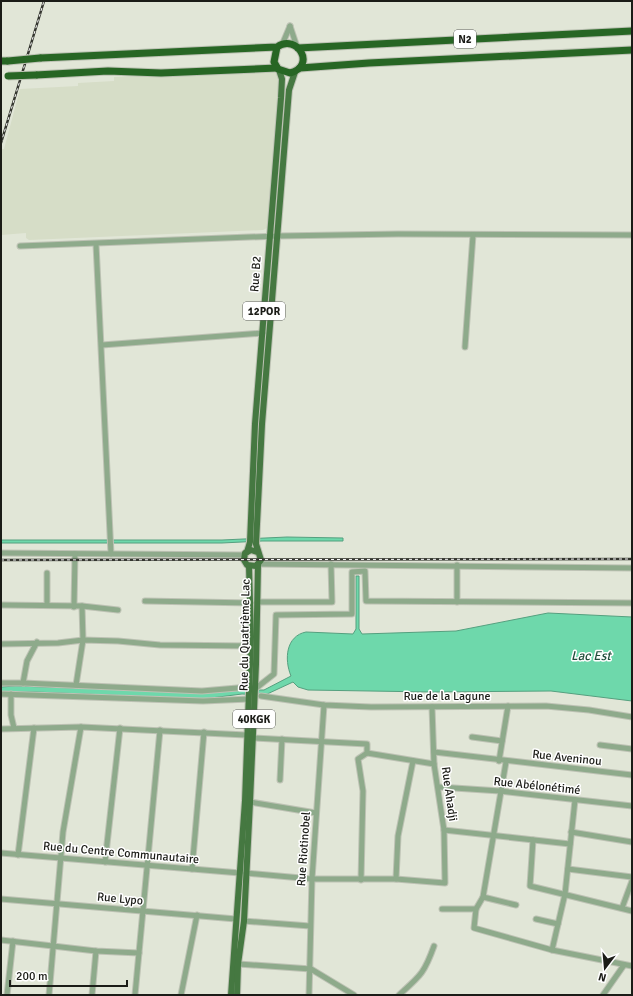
<svg xmlns="http://www.w3.org/2000/svg" width="633" height="996" font-family="Signika,sans-serif">
<style>
.built{fill:#d6ddc7}
.water{fill:#6ed8ab;stroke:#55a07f}
.lines{fill:none;stroke-linecap:round;stroke-linejoin:round}
.minor-casing{stroke:#bdc2b4;stroke-width:7}
.major-casing{stroke:#bdc2b4;stroke-width:8}
.highway-casing{stroke:#bdc2b4;stroke-width:9}
.minor{stroke:#8eaa8b;stroke-width:5}
.major{stroke:#457841;stroke-width:6}
.highway{stroke:#276624;stroke-width:7}
.rail-casing{stroke:#33352e;stroke-width:2.5}
.rail{stroke:#fff;stroke-width:1;stroke-dasharray:3;stroke-linecap:butt}
.highway-bridge-casing{stroke:#bdc2b4;stroke-width:9;stroke-linecap:butt}
.highway-bridge{stroke:#276624;stroke-width:7}
.labels{text-anchor:middle;dominant-baseline:central;stroke-width:3;stroke-linejoin:round;paint-order:stroke}
.shield{fill:#fff;stroke:#5f605d;stroke-width:1}
.shield-label{font-size:11px;font-weight:bold;fill:#1b1c17}
.street-label{font-size:12px;fill:#1b1c17;stroke:#fff}
.water-label{font-size:13px;font-style:italic;fill:#214e3b;stroke:#fff}
</style>
<rect width="100%" height="100%" fill="#e1e6d7"/>
<path class="built" d="M274,70l6,7 -13,151 -4,2 -234,10 -3,-2v-5l-25,2v-86h3l16,-60 58,-3v-3l36,-2v-4z"/>
<g class="water">
<path d="M287,537l56,1v3h-81l-40,2h-221v-3h221z"/>
<path d="M356,576h3v53l3,5 94,-3 92,-18 84,4v84l-81,-10 -120,1 -123,-2 -10,-3 -5,-5 -28,13 -23,-1 -39,5 -168,-7h-34v-5l15,-1 117,4h131l27,-14c-7,-17 -5,-40 15,-44l47,2 3,-5z"/>
</g>
<g class="lines">
<defs>
<g id="minor">
<path d="M290,26l7,21"/>
<path d="M282,45l8,-19"/>
<path d="M96,244l15,310"/>
<path d="M20,246l258,-10 120,-2 234,1"/>
<path d="M102,345l161,-12"/>
<path d="M465,347l8,-112"/>
<path d="M1,553l243,2"/>
<path d="M259,564l373,4"/>
<path d="M457,565v37"/>
<path d="M47,573v32"/>
<path d="M145,601l106,2"/>
<path d="M257,602h75l-1,-38"/>
<path d="M1,605l81,1 36,4"/>
<path d="M74,607l1,-53"/>
<path d="M1,644l57,-1 25,-3 35,1 42,4 91,1"/>
<path d="M1,683h22l179,8 47,-4"/>
<path d="M23,683l4,-22 10,-19"/>
<path d="M76,685l7,-45 -1,-34"/>
<path d="M255,689l19,-15 2,-59 76,-1v-42l13,-1 1,30 266,2"/>
<path d="M1,694l202,7 46,-2"/>
<path d="M11,694v21l3,13"/>
<path d="M261,696l63,9 47,2 175,-1 43,4 43,7"/>
<path d="M1,729l80,-2 165,8"/>
<path d="M472,737l30,4"/>
<path d="M253,738l114,6v9l-9,6 5,32 -2,89"/>
<path d="M600,745l32,4"/>
<path d="M434,752l198,23"/>
<path d="M367,753l67,11"/>
<path d="M499,761l9,-55"/>
<path d="M506,762l-23,135 -7,12 -2,19 78,22 80,16"/>
<path d="M280,780l2,-41"/>
<path d="M439,787l61,4 132,15"/>
<path d="M250,802l66,11"/>
<path d="M444,830l126,14"/>
<path d="M571,832l61,10"/>
<path d="M533,840l-3,46 102,25"/>
<path d="M1,853l239,20"/>
<path d="M18,855l16,-127"/>
<path d="M105,862l15,-134"/>
<path d="M192,869l12,-137"/>
<path d="M568,869l64,8"/>
<path d="M246,873l66,6h84l49,4 -1,-53 -10,-66 -2,-57"/>
<path d="M396,879l2,-43 15,-75"/>
<path d="M483,897l33,8"/>
<path d="M1,899l235,20"/>
<path d="M622,908l10,-27"/>
<path d="M442,909h34"/>
<path d="M536,919l22,5"/>
<path d="M244,921l66,5"/>
<path d="M1,940l95,11 43,2"/>
<path d="M552,950l13,-56 10,-94"/>
<path d="M238,964l73,5 43,26"/>
<path d="M7,995l6,-54"/>
<path d="M49,995l14,-163 18,-105"/>
<path d="M92,995l4,-44"/>
<path d="M135,995l25,-265"/>
<path d="M181,995l16,-80"/>
<path d="M309,995l3,-116 12,-174"/>
<path d="M399,995c21,-19 25,-21 35,-49"/>
<path d="M603,995l21,-30"/>
</g>
<g id="major">
<path d="M247,552l3,-10 5,-118 26,-326 1,-19 -3,-9"/>
<path d="M257,552l-6,-2 -6,3 -1,7 3,5 9,1 5,-6 -5,-16 6,-120 27,-334 6,-18"/>
<path d="M231,995l14,-194 6,-164 -2,-71"/>
<path d="M237,995l1,-31 6,-43 6,-119 6,-138 2,-99"/>
</g>
<g id="highway">
<path d="M298,48l334,-17"/>
<path d="M40,58l237,-11c20,-14 40,19 13,26l-12,-4 -4,-7 3,-15"/>
<path d="M1,61h7"/>
<path d="M300,68l69,-5 263,-13"/>
<path d="M36,75l72,-4 53,2 116,-5"/>
</g>
</defs>
<use href="#minor" class="minor-casing"/>
<use href="#major" class="major-casing"/>
<use href="#highway" class="highway-casing"/>
<use href="#minor" class="minor"/>
<use href="#major" class="major"/>
<use href="#highway" class="highway"/>
<defs>
<g id="rail">
<path d="M1,143l43,-142"/>
<path d="M1,560l631,-1"/>
</g>
</defs>
<use href="#rail" class="rail-casing"/>
<use href="#rail" class="rail"/>
<defs>
<g id="highway-bridge">
<path d="M8,61l32,-3"/>
<path d="M8,76l28,-1"/>
</g>
</defs>
<use href="#highway-bridge" class="highway-bridge-casing"/>
<use href="#highway-bridge" class="highway-bridge"/>
</g>
<g class="labels">
<g class="shield">
<rect x="454" y="30" width="22" height="18" rx="3"/>
<rect x="243" y="302" width="42" height="18" rx="3"/>
<rect x="233" y="710" width="42" height="18" rx="3"/>
</g>
<g class="shield-label">
<text x="465" y="39">N2</text>
<text x="264" y="311">12POR</text>
<text x="254" y="719">40KGK</text>
</g>
<g class="street-label">
<text transform="translate(256 274) rotate(-86)">Rue B2</text>
<text transform="translate(245 635) rotate(-89)">Rue du Quatrième Lac</text>
<text x="447" y="696">Rue de la Lagune</text>
<text transform="translate(567 758) rotate(6)">Rue Aveninou</text>
<text transform="translate(537 786) rotate(6)">Rue Abélonétimé</text>
<text transform="translate(449 794) rotate(82)">Rue Ahadji</text>
<text transform="translate(304 849) rotate(-86)">Rue Riotinobel</text>
<text transform="translate(121 853) rotate(5)">Rue du Centre Communautaire</text>
<text transform="translate(120 899) rotate(5)">Rue Lypo</text>
</g>
<g class="water-label">
<text x="591" y="656">Lac Est</text>
</g>
</g>
<rect width="633" height="996" fill="none" stroke="#1b1c17" stroke-width="4"/>
<g transform="translate(605 968) rotate(196)" stroke="#ffffff" stroke-width="3" paint-order="stroke">
<path d="M0-3L7 15L0 10L-7 15Z" fill="#1b1c17"/>
<text y="-6" font-size="11" font-weight="bold" text-anchor="middle" fill="#1b1c17">N</text>
</g>
<path d="M10 980v6h117v-6" fill="none" stroke="#1b1c17" stroke-width="2"/>
<text x="16" y="980" font-size="12" fill="#1b1c17" stroke="#ffffff" stroke-width="3" paint-order="stroke">200 m</text>
</svg>
